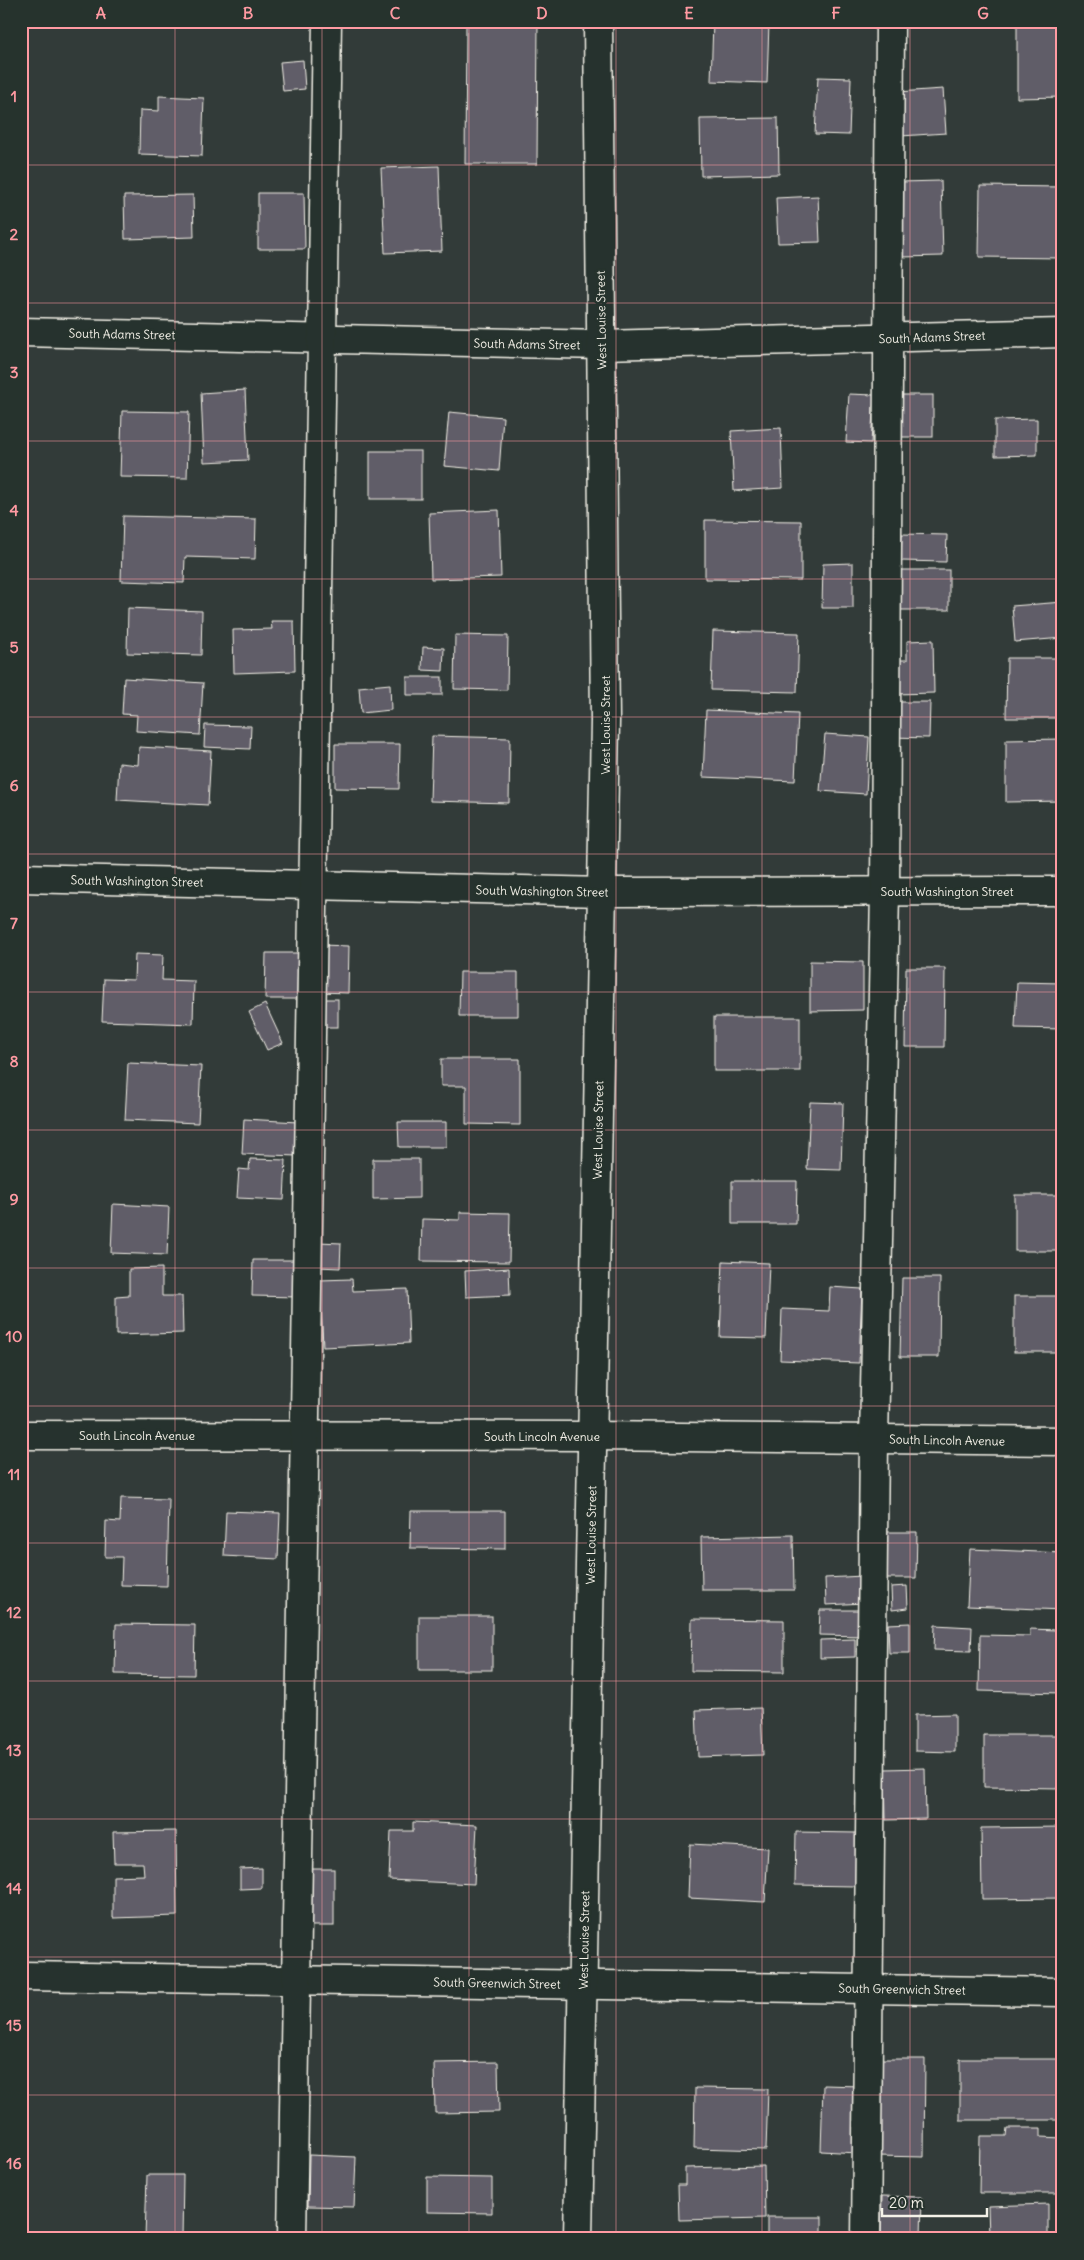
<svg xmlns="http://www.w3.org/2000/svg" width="1084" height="2260" font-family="Delius,sans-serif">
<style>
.building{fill:#615d68;stroke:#f4f1e8}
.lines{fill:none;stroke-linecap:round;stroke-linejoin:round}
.minor-casing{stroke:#f4f1e8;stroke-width:31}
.minor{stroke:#26332d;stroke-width:28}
.grid{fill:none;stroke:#ff9aa2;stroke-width:1;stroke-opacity:0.55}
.labels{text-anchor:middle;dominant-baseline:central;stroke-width:5;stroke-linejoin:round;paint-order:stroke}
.street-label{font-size:12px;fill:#f4f1e8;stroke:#26332d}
.neatline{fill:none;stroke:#ff9aa2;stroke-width:2}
.grid-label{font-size:16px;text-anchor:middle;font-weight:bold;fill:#ff9aa2}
</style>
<rect width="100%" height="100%" fill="#323b39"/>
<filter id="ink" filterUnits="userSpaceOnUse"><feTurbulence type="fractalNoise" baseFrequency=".02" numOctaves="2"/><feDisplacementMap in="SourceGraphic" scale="10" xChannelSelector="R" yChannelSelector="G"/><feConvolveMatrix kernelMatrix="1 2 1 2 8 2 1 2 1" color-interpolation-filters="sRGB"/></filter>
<g filter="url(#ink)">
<g class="building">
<path d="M466,21h72l-1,143h-72z"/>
<path d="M1017,21h46v76l-46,1z"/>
<path d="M713,22l56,1 -2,60 -56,-2z"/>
<path d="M303,60l2,29 -22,2 -3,-29z"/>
<path d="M818,77l33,1 -2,57 -34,-1z"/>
<path d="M943,89l3,44 -45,3 -3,-44z"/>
<path d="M159,96l45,2 -2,58 -63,-2 1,-44 19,1z"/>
<path d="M778,118l1,56 -78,2 -1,-57z"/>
<path d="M439,166l3,85 -57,2 -4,-85z"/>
<path d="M941,181l2,75 -42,1 -1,-75z"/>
<path d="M980,186l83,1v71l-84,-1z"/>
<path d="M258,193h46l1,56h-47z"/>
<path d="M193,195l1,42 -69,2 -1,-43z"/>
<path d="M818,196l2,46 -42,1 -2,-45z"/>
<path d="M245,390l3,70 -44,2 -3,-69z"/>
<path d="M849,394l25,1 -3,48 -25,-1z"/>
<rect x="893" y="395" width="40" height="42"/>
<path d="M122,411l67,1 -2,66 -67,-1z"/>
<path d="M449,412l54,5 -4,54 -55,-5z"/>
<path d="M1037,419v36l-42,1v-36z"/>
<path d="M781,428l2,60 -49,3 -3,-60z"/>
<rect x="370" y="451" width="51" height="48"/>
<path d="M499,510l2,67 -70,2 -2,-66z"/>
<path d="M123,516l133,3 -1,40 -70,-2 -1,26 -63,-2z"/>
<path d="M705,520l96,1v59l-96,-1z"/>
<path d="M902,534l45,1 -1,27 -45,-1z"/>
<path d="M853,563v45h-31l1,-44z"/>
<rect x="897" y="570" width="52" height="40"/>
<path d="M1063,602v36l-48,4 -3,-36z"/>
<path d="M128,608l74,3 -1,44 -74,-2z"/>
<path d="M271,621h23l1,50 -61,2 -1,-43 39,-1z"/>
<path d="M713,631l86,2 -2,59 -86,-2z"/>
<path d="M455,635l53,1 -1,54 -53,-1z"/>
<path d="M933,640l1,53 -39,1 -1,-34h13v-19z"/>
<path d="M423,647l21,1 -1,23 -21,-1z"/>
<path d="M1007,658h56v60h-57z"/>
<rect x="407" y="677" width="35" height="18"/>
<path d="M124,678l79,5 -3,52 -64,-4 1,-16 -15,-1z"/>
<path d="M390,684l1,26 -30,3 -2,-26z"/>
<path d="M892,702h38l-1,36 -38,-1z"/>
<path d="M706,710l92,4 -3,67 -92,-4z"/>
<path d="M205,725l46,1 -1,23 -46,-2z"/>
<path d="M825,734l44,3 -3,57 -46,-3z"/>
<path d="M432,736l78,2 -1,65 -79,-2z"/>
<path d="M1063,739v62l-57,1v-62z"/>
<path d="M335,744h65l-1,45 -64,-1z"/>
<path d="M139,747l72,4 -3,54 -91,-5 2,-37 19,2z"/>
<path d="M321,945l28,1 -1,47 -28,-1z"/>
<path d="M266,953h32l-1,46h-32z"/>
<path d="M135,954l28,1 -1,25 32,1 -1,43 -91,-3 2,-42 30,1z"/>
<path d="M810,961l53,1v48l-53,1z"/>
<path d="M906,968h39l-1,79h-39z"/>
<path d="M460,972h58v44h-59z"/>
<path d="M1017,982l46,1v46l-48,-1z"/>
<rect x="321" y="999" width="17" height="28"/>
<path d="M265,1004l18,39 -16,7 -18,-38z"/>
<rect x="714" y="1017" width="86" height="54"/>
<path d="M441,1059h79v66l-54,-1v-38h-25z"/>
<path d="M128,1063l73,3 -3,57 -73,-3z"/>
<path d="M810,1102l33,1 -2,67 -34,-1z"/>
<path d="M244,1119l54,3 -1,34 -55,-2z"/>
<path d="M398,1122h48v25h-47z"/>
<path d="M250,1159l36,1 -2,40 -47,-2 2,-29 10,1z"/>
<path d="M373,1159h46v39l-46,1z"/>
<path d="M732,1181h65l-1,43h-64z"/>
<rect x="1015" y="1195" width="48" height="56"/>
<path d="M113,1204l56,3 -2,48 -56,-2z"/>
<path d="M460,1212l50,1 -1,49 -88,-1 1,-42 38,1z"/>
<path d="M319,1242l22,1 -1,25 -22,-1z"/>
<path d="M253,1260h45v37l-46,-1z"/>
<path d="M723,1261l46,2 -3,75 -46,-1z"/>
<path d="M162,1268v28h20l1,37 -67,2v-38l13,-1v-27z"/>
<path d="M509,1268l1,27 -44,2 -1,-26z"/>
<path d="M902,1278h38l-1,79h-39z"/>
<path d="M352,1279l1,12 54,-2 2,54 -86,4 -3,-67z"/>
<path d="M830,1287l32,2 -3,74 -79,-3 2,-51 47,2z"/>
<rect x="1014" y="1296" width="49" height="56"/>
<path d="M121,1498l48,1 -2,87 -46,-1 1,-28h-17l1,-36 14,1z"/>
<path d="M226,1511l54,2 -2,46 -54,-3z"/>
<path d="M411,1511h94v38l-95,-1z"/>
<path d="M885,1532h32l-1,46h-33z"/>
<path d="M793,1535l1,55h-92l-1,-53z"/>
<path d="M970,1549l93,4v57l-96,-4z"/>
<path d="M863,1576l1,27 -38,2 -1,-27z"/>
<path d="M907,1586l1,22 -16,2 -1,-23z"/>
<path d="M820,1610h44v26l-45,-1z"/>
<rect x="419" y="1616" width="73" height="54"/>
<path d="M692,1619l92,1v52l-93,-1z"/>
<path d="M910,1623v30h-21l-1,-29z"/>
<path d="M116,1624l79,1 -1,50 -79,-1z"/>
<path d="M935,1625l37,2 -1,24 -37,-1z"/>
<path d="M1030,1629l26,1v12h7v51l-84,-2 1,-56 50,1z"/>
<path d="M855,1639v18l-35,1v-18z"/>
<path d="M761,1708l2,47 -65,2 -2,-47z"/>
<path d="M955,1714v38l-40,-1v-36z"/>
<path d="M984,1735h79v53l-79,-1z"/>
<path d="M925,1768l1,51 -40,1 -1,-51z"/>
<path d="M413,1822l64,3 -3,59 -85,-4 2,-49h22z"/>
<path d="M1063,1827v71l-81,1 -1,-71z"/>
<path d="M176,1831l1,85 -64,2v-42l31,-1 -1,-12h-29l-1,-31z"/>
<path d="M796,1832l60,1 -1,53 -60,-1z"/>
<path d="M690,1844l78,4 -3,54 -77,-4z"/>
<path d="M262,1868v20l-22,1v-20z"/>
<rect x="307" y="1869" width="27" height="57"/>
<path d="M877,2059h48l-1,98 -47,-1z"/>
<rect x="960" y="2059" width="103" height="61"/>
<path d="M498,2062l1,50 -64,1 -1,-50z"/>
<path d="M823,2085l37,1 -2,67 -37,-2z"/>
<path d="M695,2088l73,1 -2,61 -72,-2z"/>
<path d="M1007,2128h34v9l22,1v55h-84l1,-57h26z"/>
<path d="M309,2155l47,2 -2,50 -46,-1z"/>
<path d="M764,2166l1,52 -86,2 -1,-35h7v-17z"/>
<path d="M147,2175h36l-1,64h-37z"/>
<path d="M427,2177l65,1v35l-65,-1z"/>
<path d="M882,2196l40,1 -1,40 -40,2z"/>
<path d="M1048,2204v31l-59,2 -1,-31z"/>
<rect x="767" y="2217" width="55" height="22"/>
</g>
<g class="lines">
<defs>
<g id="minor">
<path d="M21,332l581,13 461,-12"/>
<path d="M21,878l582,14 460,-1"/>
<path d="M21,1435l572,1 470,5"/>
<path d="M21,1976l1042,16"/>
<path d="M292,2239l35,-2218"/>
<path d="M578,2239l27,-1518 -7,-700"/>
<path d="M866,2239l8,-799 11,-548 5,-871"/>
</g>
</defs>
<use href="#minor" class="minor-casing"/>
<use href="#minor" class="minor"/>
</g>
</g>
<path class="grid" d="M175,21v2218M322,21v2218M469,21v2218M616,21v2218M762,21v2218M910,21v2218M21,165h1042M21,303h1042M21,441h1042M21,579h1042M21,717h1042M21,854h1042M21,992h1042M21,1130h1042M21,1268h1042M21,1406h1042M21,1543h1042M21,1681h1042M21,1819h1042M21,1957h1042M21,2095h1042"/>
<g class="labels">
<g class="street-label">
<text transform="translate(601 320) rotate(-91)">West Louise Street</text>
<text transform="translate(122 334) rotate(1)">South Adams Street</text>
<text transform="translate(932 337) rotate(-2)">South Adams Street</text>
<text transform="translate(527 344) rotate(1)">South Adams Street</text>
<text transform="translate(605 725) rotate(-90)">West Louise Street</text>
<text transform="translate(137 881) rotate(1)">South Washington Street</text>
<text transform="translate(542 891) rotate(1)">South Washington Street</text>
<text x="947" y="891">South Washington Street</text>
<text transform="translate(598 1130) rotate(-89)">West Louise Street</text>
<text x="137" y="1435">South Lincoln Avenue</text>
<text x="542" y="1436">South Lincoln Avenue</text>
<text transform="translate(947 1440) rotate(1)">South Lincoln Avenue</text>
<text transform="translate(591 1535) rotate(-89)">West Louise Street</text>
<text transform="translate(584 1940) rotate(-89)">West Louise Street</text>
<text transform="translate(497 1983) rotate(1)">South Greenwich Street</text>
<text transform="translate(902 1989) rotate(1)">South Greenwich Street</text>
</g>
</g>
<rect width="1084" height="2260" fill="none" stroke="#26332d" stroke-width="55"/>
<path d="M882 2208v8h105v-8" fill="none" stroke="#f4f1e8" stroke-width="2.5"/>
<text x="889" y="2208" font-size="15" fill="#f4f1e8" stroke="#26332d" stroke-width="4" paint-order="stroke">20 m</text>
<rect x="28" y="28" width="1028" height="2204" class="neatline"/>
<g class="grid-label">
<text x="101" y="19">A</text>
<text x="248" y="19">B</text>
<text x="395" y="19">C</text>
<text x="542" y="19">D</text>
<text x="689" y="19">E</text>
<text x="836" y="19">F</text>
<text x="983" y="19">G</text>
<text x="14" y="102">1</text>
<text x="14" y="240">2</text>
<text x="14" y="378">3</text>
<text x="14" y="516">4</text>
<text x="14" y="653">5</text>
<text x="14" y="791">6</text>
<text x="14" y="929">7</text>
<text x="14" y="1067">8</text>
<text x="14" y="1205">9</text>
<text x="14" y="1342">10</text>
<text x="14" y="1480">11</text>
<text x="14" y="1618">12</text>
<text x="14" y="1756">13</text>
<text x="14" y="1894">14</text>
<text x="14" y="2031">15</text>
<text x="14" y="2169">16</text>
</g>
</svg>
